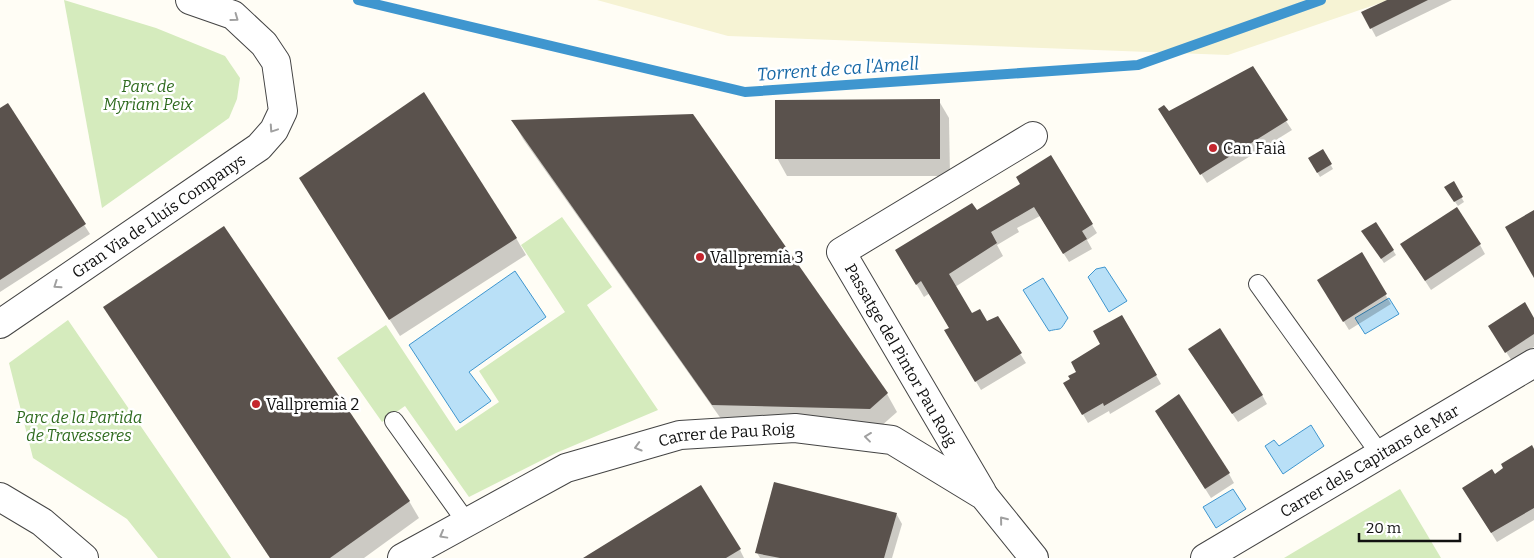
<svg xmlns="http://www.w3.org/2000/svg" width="1534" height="558" font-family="Bitter,serif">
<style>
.farmland{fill:#f6f3d4}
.green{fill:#d5ebbd}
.water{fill:#b9e0f7;stroke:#3f96cf}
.shadow{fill:#0003}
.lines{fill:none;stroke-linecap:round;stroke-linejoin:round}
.stream{stroke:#3f96cf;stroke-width:10}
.building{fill:#5a524d}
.service-casing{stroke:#444;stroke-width:20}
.minor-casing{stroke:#444;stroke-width:30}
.tertiary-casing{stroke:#444;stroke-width:30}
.service{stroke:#fff;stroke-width:18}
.minor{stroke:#fff;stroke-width:28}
.tertiary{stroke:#fff;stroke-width:28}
.oneway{stroke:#a0a0a0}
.poi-dot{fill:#c4262e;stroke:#fff;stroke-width:2}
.labels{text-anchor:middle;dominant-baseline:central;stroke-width:5;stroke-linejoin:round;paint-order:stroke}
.park-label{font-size:16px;font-style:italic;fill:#2f6b1f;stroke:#fff}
.poi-label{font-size:16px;fill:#111;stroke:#fff;text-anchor:start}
.street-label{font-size:16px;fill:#111;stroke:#fff}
.water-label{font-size:18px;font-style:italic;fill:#1768a6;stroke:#fff}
</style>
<rect width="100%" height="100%" fill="#fffdf5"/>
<path class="farmland" d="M597,0h792l-161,55 -500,-19z"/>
<g class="green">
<path d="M64,0l92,28 69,28 15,22 -3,21 -8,19 -127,90z"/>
<path d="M562,217l50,70 -25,18 71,105 -102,43 -87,44 -64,-91 -23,16 -45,-64 49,-33 70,106 43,-29 -20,-31 86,-59 -44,-67z"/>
<path d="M68,320l163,238h-73l-31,-39 -94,-61 -24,-95z"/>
<path d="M1400,489l41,69h-157z"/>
</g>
<g class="water">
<path d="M1105,267l22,34 -18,11 -21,-35 8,-8z"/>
<path d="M515,271l31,46 -77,55 22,29 -31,22 -51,-78z"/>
<path d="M1043,278l25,40c-10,15 -4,9 -19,13l-26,-41z"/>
<path d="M1389,298l10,16 -34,20 -10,-16z"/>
<path d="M1311,425l13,21 -41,28 -18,-28 9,-6 5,6z"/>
<path d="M1233,489l13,20 -30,19 -13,-21z"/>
</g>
<g class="shadow">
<path d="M1390,0h62l-76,37 -13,-24z"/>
<path d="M939,101l10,17 1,58h-163l-10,-18z"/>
<path d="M7,105l83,129 -90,58v-182z"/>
<path d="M1168,113l118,8 6,9 -85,53 -42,-65z"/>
<path d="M513,121l374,273 10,18 -17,15 -156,-4 -201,-284z"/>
<path d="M1323,151l10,18 -13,8 -11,-19z"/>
<path d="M1051,157l46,76 -10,7 5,9 -23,13 -29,-46 -23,12 2,4 -22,13 6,11 -48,31 16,27 15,9 11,-6 29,46 -45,27 -35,-59 4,-3 -20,-35 -6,4 -20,-34 72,-52 46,-26z"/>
<path d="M1453,183l11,19 -6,4 -10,-14z"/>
<path d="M311,196l205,42 10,17 -126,81z"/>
<path d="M1376,224l20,31 -12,8 -18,-27z"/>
<path d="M1480,245l5,9 -54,36 -24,-37z"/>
<path d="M1361,254l30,50 -42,26 -25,-41z"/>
<path d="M105,308l304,193 10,17 -55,40h-94z"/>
<path d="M1122,316l39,68 -51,30 -1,-3 -21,12 -23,-40 6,-4 31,-34z"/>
<path d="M1534,320v27l-22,14 -17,-26z"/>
<path d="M1189,350l73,45 5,9 -29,18z"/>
<path d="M1162,421l67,53 5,9 -23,15z"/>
<path d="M1534,452v68l-37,22 -28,-45 25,-22z"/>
<path d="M775,484l122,31 5,9 -10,34h-132l-3,-5z"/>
<path d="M740,550l4,8h-159z"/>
</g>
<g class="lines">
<path class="stream" d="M358,0l387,92 393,-27 183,-65"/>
</g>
<g class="building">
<path d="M1387,0h41l-58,29 -9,-17z"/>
<path d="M1253,66l35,54 -88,55 -42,-66 6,-4 5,6z"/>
<path d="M424,92l93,146 -128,82 -90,-142z"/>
<path d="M940,99v60h-165v-59z"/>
<path d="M8,103l78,121 -86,56v-172z"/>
<path d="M693,114l195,279 -18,16 -158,-4 -201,-285z"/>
<path d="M1323,149l9,15 -15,9 -9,-15z"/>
<path d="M1051,155l42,69 -11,7 5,8 -24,15 -29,-47 -43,25 6,11 -48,31 23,39 8,-4 7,12 11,-5 24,37 -47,29 -31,-52 5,-2 -28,-47 -5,4 -21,-35 77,-47 5,7 43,-26 -4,-7z"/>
<path d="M1454,181l9,16 -9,5 -10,-15z"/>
<path d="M1457,207l24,37 -56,37 -25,-37z"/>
<path d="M1534,210v68l-29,-51z"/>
<path d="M1376,222l18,28 -13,9 -20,-28z"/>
<path d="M224,226l186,275 -80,57h-60l-167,-251z"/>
<path d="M1362,252l25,42 -44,28 -26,-42z"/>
<path d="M1525,302l9,16v16l-29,19 -17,-27z"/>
<path d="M1122,315l35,60 -53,31 -1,-3 -21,12 -19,-32 7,-4 -2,-3 8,-4 -5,-10 29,-18 -7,-13z"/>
<path d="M1220,328l43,67 -31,19 -44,-65z"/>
<path d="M1179,394l51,79 -25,16 -50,-78z"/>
<path d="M1532,445l2,4v59l-43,25 -29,-45 30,-19 3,5 8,-6 -2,-4z"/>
<path d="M774,482l123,31 -13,45h-104l-25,-5z"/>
<path d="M701,485l40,64 -15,9h-143z"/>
</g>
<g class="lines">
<defs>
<g id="service">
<path d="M1258,284l122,170"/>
<path d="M394,421l73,102"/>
</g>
<g id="minor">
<path id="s1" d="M0,324l259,-177 15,-17 9,-19 -7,-49 -12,-18 -31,-29 -43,-15"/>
<path d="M982,492l-141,-240 192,-116"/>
<path id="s2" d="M402,558l164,-90 114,-33 115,-7 97,12 92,56 50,62"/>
<path id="s3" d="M1205,558l329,-195"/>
</g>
<path id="tertiary" d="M0,497l42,25 42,36"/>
</defs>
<use href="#service" class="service-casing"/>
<use href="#minor" class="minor-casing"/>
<use href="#tertiary" class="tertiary-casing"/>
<use href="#service" class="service"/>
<use href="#minor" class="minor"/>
<use href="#tertiary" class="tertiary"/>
</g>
<defs><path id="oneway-chevron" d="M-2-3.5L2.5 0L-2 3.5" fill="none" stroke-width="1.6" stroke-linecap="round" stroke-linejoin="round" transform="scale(1.25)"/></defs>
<g class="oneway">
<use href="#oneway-chevron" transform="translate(235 18) rotate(36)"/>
<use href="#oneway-chevron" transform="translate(273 129) rotate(124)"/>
<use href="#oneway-chevron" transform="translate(57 285) rotate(146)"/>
<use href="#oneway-chevron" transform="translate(868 437) rotate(-173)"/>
<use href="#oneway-chevron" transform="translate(638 447) rotate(164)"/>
<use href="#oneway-chevron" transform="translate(1003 520) rotate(-129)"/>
<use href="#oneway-chevron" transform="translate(443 535) rotate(151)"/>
</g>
<g class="poi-dot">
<circle cx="1213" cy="148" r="5"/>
<circle cx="700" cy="257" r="5"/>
<circle cx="256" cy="404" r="5"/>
</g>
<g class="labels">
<g class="park-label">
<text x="148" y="86">Parc de<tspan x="148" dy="18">Myriam Peix</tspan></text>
<text x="79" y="417">Parc de la Partida<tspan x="79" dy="18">de Travesseres</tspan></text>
</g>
<g class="poi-label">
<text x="1223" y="148">Can Faià</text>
<text x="710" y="257">Vallpremià 3</text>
<text x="266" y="404">Vallpremià 2</text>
</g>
<g class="street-label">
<text stroke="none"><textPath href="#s1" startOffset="192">Gran Via de Lluís Companys</textPath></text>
<text transform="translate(901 355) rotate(60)">Passatge del Pintor Pau Roig</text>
<text stroke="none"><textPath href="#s2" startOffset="352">Carrer de Pau Roig</textPath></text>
<text stroke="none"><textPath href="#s3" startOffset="191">Carrer dels Capitans de Mar</textPath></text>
</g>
<g class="water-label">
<text transform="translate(838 69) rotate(-4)">Torrent de ca l'Amell</text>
</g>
</g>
<path d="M1359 533v8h101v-8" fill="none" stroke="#111111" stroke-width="2.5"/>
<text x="1366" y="533" font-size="15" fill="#111111" stroke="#ffffff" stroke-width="4" paint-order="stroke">20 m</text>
</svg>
